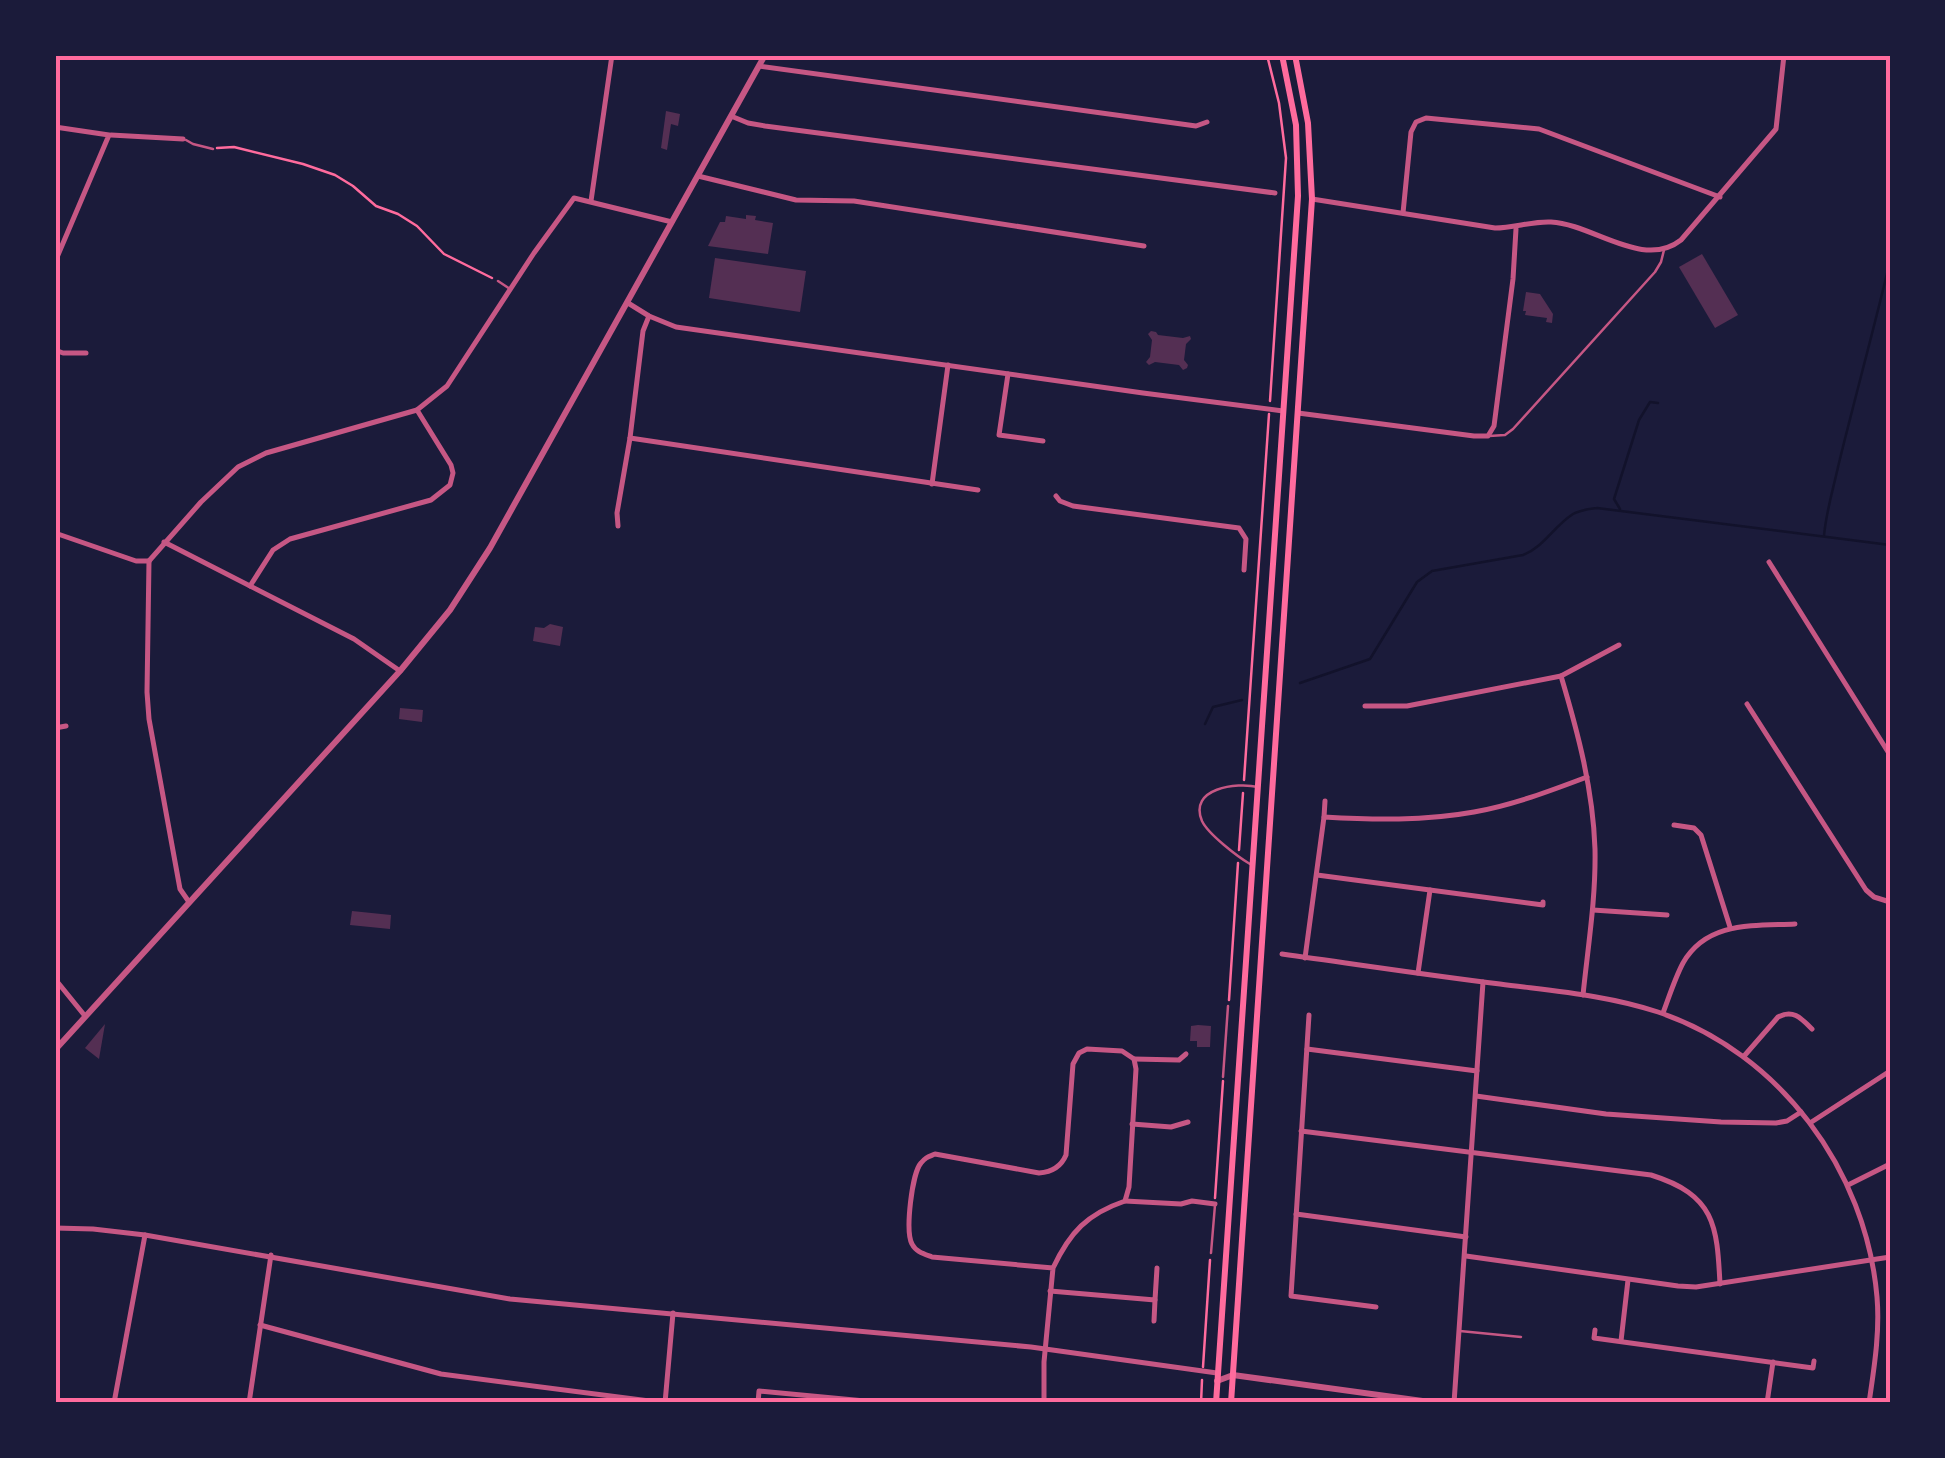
<svg xmlns="http://www.w3.org/2000/svg" width="1945" height="1458" font-family="'PT Sans',sans-serif">
<style>
.lines{fill:none;stroke-linecap:round;stroke-linejoin:round}
.stream{stroke:#12122b;stroke-width:2.5}
.building{fill:#542f53}
.path{stroke:#ff6b9d;stroke-width:2.5}
.service{stroke:#c65784;stroke-width:2.5}
.minor{stroke:#c65784;stroke-width:5}
.tertiary{stroke:#c65784;stroke-width:6}
.secondary{stroke:#ff6b9d;stroke-width:6}
.neatline{fill:none;stroke:#ff6b9d;stroke-width:4}
</style>
<rect width="100%" height="100%" fill="#1b1b3a"/>
<g class="lines">
<g class="stream">
<path d="M1620,509l-6,-10 25,-79 11,-18 8,1"/>
<path d="M1824,536c2,-24 9,-46 14,-69 17,-70 36,-138 52,-206"/>
<path d="M1300,683l70,-24 47,-77 15,-11 91,-16c21,-8 31,-29 50,-41 7,-4 17,-5 24,-6l293,37"/>
<path d="M1205,724l8,-17 29,-7"/>
</g>
</g>
<g class="building">
<path d="M666,111l14,3 -2,12 -7,-2 -4,26 -6,-2z"/>
<path d="M746,215l10,1 -1,4 18,3 -5,31 -60,-8 12,-24h5l1,-6 20,3z"/>
<path d="M1702,254l36,61 -23,13 -36,-61z"/>
<path d="M715,258l91,13 -6,41 -91,-14z"/>
<path d="M1526,292l14,2 13,20 -1,9 -6,-1 1,-4 -22,-3 1,-4h-3z"/>
<path d="M1151,331l5,1 2,3 25,3 7,-2 1,3 -5,5 -2,16 4,5 -1,3 -4,2 -4,-5 -24,-3 -6,3 -3,-3 4,-5 2,-17 -4,-6z"/>
<path d="M550,624l13,3 -3,19 -27,-5 2,-14 9,1z"/>
<path d="M400,708l23,2 -1,12 -23,-3z"/>
<path d="M352,911l39,4 -1,14 -40,-4z"/>
<path d="M105,1024l-6,35 -14,-11z"/>
<path d="M1198,1025l13,1 -1,21h-13v-6h-7l1,-15z"/>
</g>
<g class="lines">
<g class="path">
<path d="M1267,55l12,48 7,55 -16,243"/>
<path d="M217,148l17,-1 69,17 32,11 18,11 23,20 22,8 19,12 27,28 48,24"/>
<path d="M1244,780l25,-366"/>
<path d="M1239,850l4,-57"/>
<path d="M1229,1000l9,-137"/>
<path d="M1215,1198l8,-117"/>
<path d="M1203,1367l7,-107"/>
<path d="M1201,1403l1,-23"/>
</g>
<g class="service">
<path d="M186,140l7,4 20,5"/>
<path d="M498,281l12,8"/>
<path d="M1489,436l16,-1 8,-6 142,-157 6,-10 3,-12"/>
<path d="M1250,864c-12,-7 -42,-30 -48,-43 -14,-33 35,-39 56,-34"/>
<path d="M1223,1077l5,-71"/>
<path d="M1211,1253l4,-48"/>
<path d="M1460,1331l61,6"/>
</g>
<g class="minor">
<path d="M759,66l437,60 11,-4"/>
<path d="M731,116l17,7 17,3 510,67"/>
<path d="M55,127l54,8 -54,127"/>
<path d="M111,135l72,4"/>
<path d="M698,176l98,24 58,1 290,45"/>
<path d="M1312,199l183,29c19,0 37,-7 56,-6 42,2 92,48 130,18l95,-111 8,-74"/>
<path d="M591,201l21,-146"/>
<path d="M1403,213l8,-81 5,-10 10,-4 113,11 181,68"/>
<path d="M628,303l21,13 27,11 467,66 140,18"/>
<path d="M55,350l8,3h23"/>
<path d="M1008,374l-9,61 44,6"/>
<path d="M1298,413l176,23h14l6,-10 19,-147 3,-50"/>
<path d="M630,438l348,52"/>
<path d="M932,484l16,-119"/>
<path d="M1056,496l4,5 13,5 166,22 7,11 -2,31"/>
<path d="M618,526l-1,-13 13,-75 13,-107 6,-15"/>
<path d="M55,533l81,28h13"/>
<path d="M164,542l190,97 46,32"/>
<path d="M149,561l52,-59 37,-35 28,-14 151,-43 30,-24 87,-133 40,-55 98,24"/>
<path d="M149,561l-2,131 2,27 31,170 9,13"/>
<path d="M1769,562l121,193"/>
<path d="M250,586l23,-36 17,-11 141,-39 19,-15 3,-12 -2,-8 -34,-55"/>
<path d="M1561,676c17,57 32,113 34,173 1,49 -7,97 -12,146"/>
<path d="M1747,704l119,186 8,7 16,5"/>
<path d="M1365,706h42l154,-30 58,-31"/>
<path d="M55,728l11,-2"/>
<path d="M55,804l2,2"/>
<path d="M1324,817l1,-16"/>
<path d="M1674,825l20,3 7,7 29,92"/>
<path d="M1317,875l226,30v-3"/>
<path d="M1593,910l74,5"/>
<path d="M1282,954c73,10 145,21 218,30 53,7 107,11 158,28 122,41 208,158 219,285 3,36 -3,71 -8,106"/>
<path d="M1305,958l19,-141c50,3 100,4 150,-5 39,-7 76,-21 113,-35"/>
<path d="M1418,973l12,-83"/>
<path d="M55,979l30,37"/>
<path d="M1663,1013c6,-16 12,-35 20,-50 24,-42 71,-37 112,-39"/>
<path d="M1309,1015l-18,281 85,11"/>
<path d="M1307,1049l170,22"/>
<path d="M1745,1055l33,-38c15,-8 23,1 34,12"/>
<path d="M1134,1059l45,1 7,-6"/>
<path d="M1476,1096l130,18 115,8 55,1 11,-2 14,-9"/>
<path d="M1810,1123l80,-52"/>
<path d="M1132,1124l39,3 17,-5"/>
<path d="M1301,1131l350,44c64,20 66,50 69,109"/>
<path d="M1848,1185l42,-21"/>
<path d="M1125,1201l56,3 11,-3 23,3"/>
<path d="M1296,1214l170,23"/>
<path d="M55,1228l38,1 52,6 365,64 521,48 186,26"/>
<path d="M1466,1256l212,30 18,1 194,-30"/>
<path d="M1050,1291l105,9 2,-32"/>
<path d="M1154,1321l1,-21"/>
<path d="M260,1325l181,49 224,29"/>
<path d="M1595,1330l-1,8 219,30 1,-7"/>
<path d="M1621,1341l7,-61"/>
<path d="M114,1403l31,-168"/>
<path d="M249,1403l22,-148"/>
<path d="M665,1403l8,-90"/>
<path d="M758,1403l1,-12 127,12"/>
<path d="M1044,1403v-41l9,-94 -121,-11c-8,-3 -16,-5 -20,-13 -7,-13 0,-71 9,-81 5,-6 7,-6 14,-9l104,19c13,-1 22,-6 27,-18l7,-91 6,-11 8,-4 35,2 12,8 2,10 -7,118 -4,14c-38,13 -55,31 -72,67"/>
<path d="M1454,1403l29,-421"/>
<path d="M1767,1403l6,-41"/>
</g>
<g class="tertiary">
<path d="M55,1050l345,-379 50,-61 40,-62 275,-493"/>
<path d="M1217,1381l16,-6 204,28"/>
</g>
<g class="secondary">
<path d="M1216,1403l82,-1207 -2,-71 -14,-70"/>
<path d="M1231,1403l81,-1204 -4,-76 -13,-68"/>
</g>
</g>
<rect width="1945" height="1458" fill="none" stroke="#1b1b3a" stroke-width="115"/>
<rect x="58" y="58" width="1830" height="1342" class="neatline"/>
</svg>
